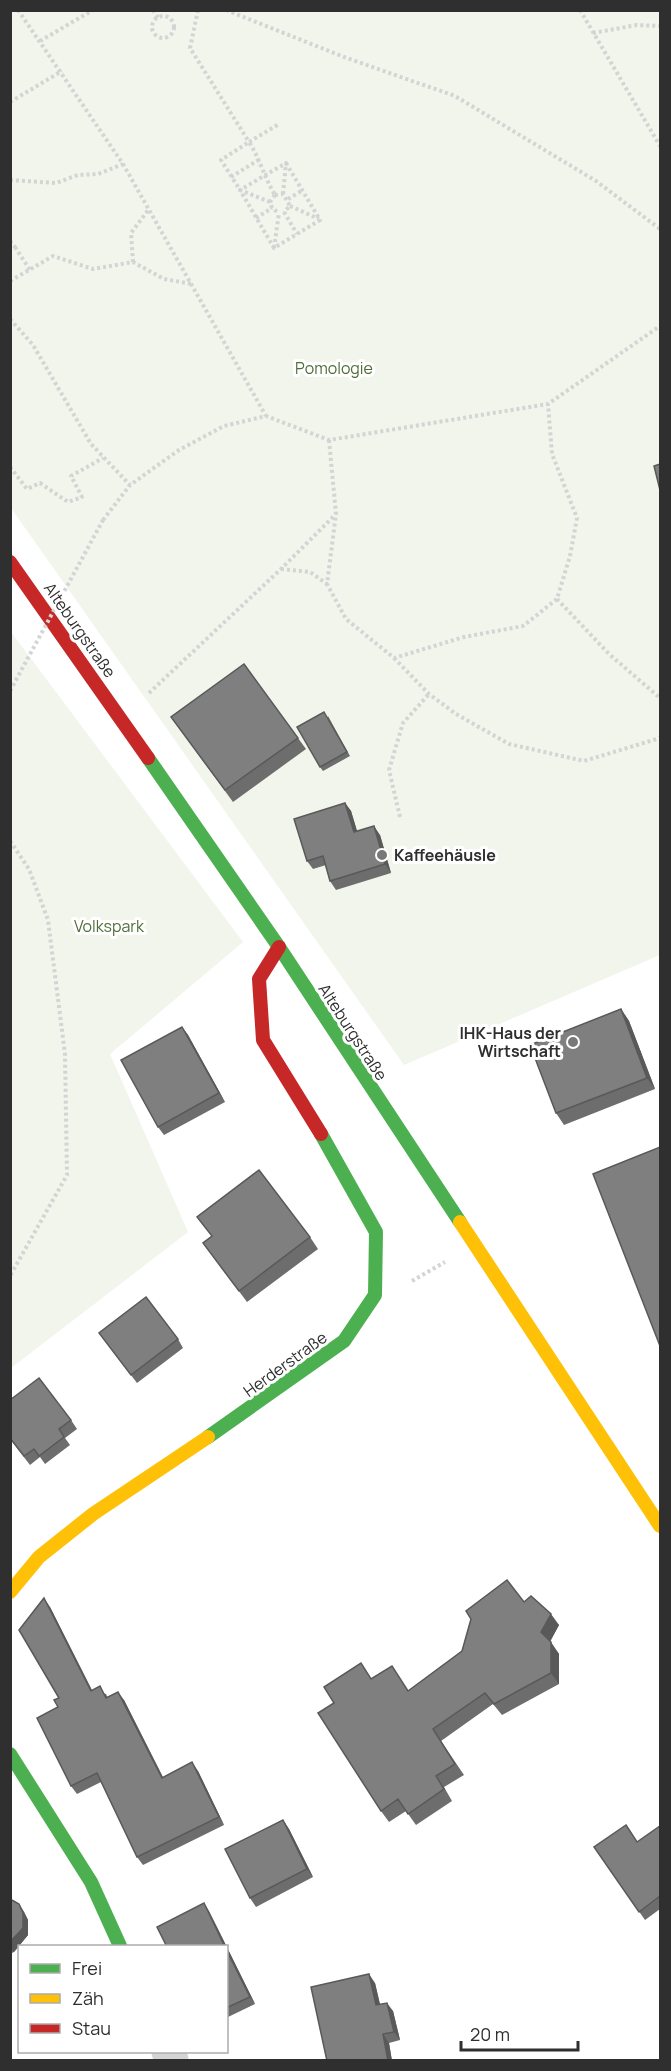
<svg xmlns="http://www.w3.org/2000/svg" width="671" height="2071" font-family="Manrope,sans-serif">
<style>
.green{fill:#f1f5ec}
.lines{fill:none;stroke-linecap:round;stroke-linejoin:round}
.path{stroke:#d4d4d4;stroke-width:4;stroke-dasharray:3 3;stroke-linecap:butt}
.street{stroke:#d4d4d4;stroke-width:33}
.fast{stroke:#4caf50;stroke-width:14}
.slow{stroke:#ffc107;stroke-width:14}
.jam{stroke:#c62828;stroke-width:14}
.path-bridge{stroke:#d4d4d4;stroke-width:4;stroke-dasharray:3 3;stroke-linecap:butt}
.wall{fill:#6d6d6d}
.shaded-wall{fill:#595959}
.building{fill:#7f7f7f;stroke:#595959;stroke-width:1.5}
.poi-dot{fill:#787878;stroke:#fff;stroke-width:2}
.labels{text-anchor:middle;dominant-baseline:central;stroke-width:6;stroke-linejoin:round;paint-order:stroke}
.park-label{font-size:16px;fill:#506e3a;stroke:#fff}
.street-label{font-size:16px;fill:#2f2f2f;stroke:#fff}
.poi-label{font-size:16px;font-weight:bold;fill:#2f2f2f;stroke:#fff;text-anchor:start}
</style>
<rect width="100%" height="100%" fill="#fff"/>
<g class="green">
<path d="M10,11h650v944l-256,110 -393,-557z"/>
<path d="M11,632l232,310 -133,112 78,178 -177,136z"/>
</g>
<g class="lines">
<g class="path">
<path d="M18,10l105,154 143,252"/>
<path d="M153,10l5,8"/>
<path d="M198,10l-8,38 59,94 30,-18"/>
<path d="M226,10l118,47 111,39 141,85 64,48"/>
<path d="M580,10l80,136"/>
<circle cx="163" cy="27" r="11"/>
<path d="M593,33l44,-8 23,1"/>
<path d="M40,41l53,-31"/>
<path d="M10,102l52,-31"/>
<path d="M286,163l34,57 -46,28 -34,-58z"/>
<path d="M231,177l29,-18"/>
<path d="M10,180l46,3 22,-8 20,-1 25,-10"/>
<path d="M283,194l3,-31"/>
<path d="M275,195l8,-1 7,12 -6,6"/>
<path d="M275,195l-5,7 2,6 7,5"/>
<path d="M288,199l15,-9"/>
<path d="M270,202l-30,-12 -19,-30 28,-18c11,17 15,35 26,53"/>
<path d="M290,206l29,13"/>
<path d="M284,212l13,22"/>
<path d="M256,218l16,-10"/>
<path d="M10,241l5,6 -5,3"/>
<path d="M15,247l15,23"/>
<path d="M274,248l5,-35"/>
<path d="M133,262l-2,-29 18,-24"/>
<path d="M10,281l43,-25 40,13 40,-7 31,17 28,5"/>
<path d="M10,319l23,26 58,99 39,41"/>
<path d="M329,440l7,74 -9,70 19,35 48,39 70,-21 59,-11 34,-27 13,-43 7,-38 -25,-64 -4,-50"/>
<path d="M10,467l17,22 13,-6 28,19 14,-5 -11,-21 32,-18"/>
<path d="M103,520l27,-35 49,-35 45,-24 42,-10 63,24 219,-36 112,-78"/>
<path d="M281,569l29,3 17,12"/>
<path d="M557,599l52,55 51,44"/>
<path d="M394,658l35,36 27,20 53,30 75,17 76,-23"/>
<path d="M149,693l132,-124 54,-54"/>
<path d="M400,817l-11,-47 14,-47 26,-29"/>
<path d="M10,841l19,28 19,51 17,134 2,121 -57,101"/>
<path d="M412,1281l33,-19"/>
</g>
<path class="street" d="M168,2052l4,8"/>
<g class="fast">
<path d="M148,758l131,189 181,275"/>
<path d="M208,1437l136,-96 31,-46 1,-63 -55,-98"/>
<path d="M10,1754l81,128 29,64"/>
</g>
<g class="slow">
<path d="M460,1222l200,304"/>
<path d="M10,1592l29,-35 54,-43 115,-77"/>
</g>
<g class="jam">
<path d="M10,562l138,196"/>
<path d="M279,947l-20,32 4,61 58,94"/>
</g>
<path class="path-bridge" d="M10,691l93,-171"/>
</g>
<g class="wall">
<path d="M244,664l62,85 -73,53 -62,-85z"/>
<path d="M328,716l22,40 -27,15 -3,-4z"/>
<path d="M345,803l6,8 6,20 23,4 11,38 -55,17 -6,-9 -4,-16 -13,4 -6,-8z"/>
<path d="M621,1009l8,12 26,68 -91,36 -8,-12z"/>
<path d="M182,1027l6,8 37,67 -61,33 -6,-8z"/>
<path d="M197,1217l113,20 8,12 -71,53 -44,-59 9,-7z"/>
<path d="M99,1333l79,6 5,9 -46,35z"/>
<path d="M10,1400l61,20 6,9 -12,9 5,7 -25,19 -5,-7 -10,8 -20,-26z"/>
<path d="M524,1602l35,23 -9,17 9,12v30l-57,31 -9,-11 -52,37 23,34 -20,12 8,14 -36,24 -10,-14 -17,11 -8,-11 28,-121 53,-39z"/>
<path d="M50,1607l42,83 14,4 2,4 16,2 39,77 35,-6 26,54 -81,40 -6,-8 -36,-75 -24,12 -6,-8 -13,-79 1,-9z"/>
<path d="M283,1820l6,9 24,48 -57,30 -6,-9z"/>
<path d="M660,1826v83l-15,11 -51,-73 44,-5z"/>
<path d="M10,1899l9,5 5,8 4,8v15l-14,17 -4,2z"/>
<path d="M209,1911l46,93 -29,14v-71z"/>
<path d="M375,1983l5,21 13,7 7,29 -11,3 3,18h-65z"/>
</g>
<g class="shaded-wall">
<path d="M345,803l6,8 9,30 -6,-9z"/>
<path d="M374,826l6,9 11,38 -6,-9z"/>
<path d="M621,1009l8,12 26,68 -8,-11z"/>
<path d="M182,1027l6,8 37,67 -6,-9z"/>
<path d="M44,1598l6,9 46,92 -5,-8z"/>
<path d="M551,1614l8,11 -10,18 -8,-11z"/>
<path d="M551,1642l8,12v30l-8,-11z"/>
<path d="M118,1692l6,8 43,86 -5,-8z"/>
<path d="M192,1762l6,9 26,54 -5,-8z"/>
<path d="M283,1820l6,9 24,48 -6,-8z"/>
<path d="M204,1903l5,8 46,93 -5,-7 -24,-48v-2h-1z"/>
<path d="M19,1904l5,8 4,8v15l-14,17 -4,-5v-5z"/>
<path d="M369,1974l6,9 7,31 -6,-9z"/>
<path d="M387,2003l6,8 7,29 -6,-8z"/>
<path d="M383,2034l6,9 3,18h-4z"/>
</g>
<g class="building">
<path d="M660,464v26l-6,-24z"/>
<path d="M244,664l54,74 -73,52 -54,-73z"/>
<path d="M324,712l23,40 -27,15 -23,-40z"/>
<path d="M345,803l9,29 20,-6 11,38 -55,17 -7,-25 -16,5 -13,-42z"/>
<path d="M621,1009l26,69 -91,35 -26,-68z"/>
<path d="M182,1027l37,66 -61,34 -37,-67z"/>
<path d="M660,1147v199l-67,-172z"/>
<path d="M259,1170l51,67 -71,54 -36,-48 9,-7 -15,-19z"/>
<path d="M146,1297l32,42 -47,36 -32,-42z"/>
<path d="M39,1378l32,42 -12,9 5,8 -25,19 -5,-7 -10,7 -14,-18v-38z"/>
<path d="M507,1580l17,22 7,-6 20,18 -10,18 10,10v31l-57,31 -9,-11 -52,36 22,35 -19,12 8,13 -36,25 -10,-15 -17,12 -63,-98 16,-10 -10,-16 37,-24 10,16 21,-13 16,25 54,-40 9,-32 -5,-8z"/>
<path d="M44,1598l47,93 9,-5 6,12 12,-6 44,86 30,-16 27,55 -82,40 -40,-84 -26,13 -34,-68 21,-11 -4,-7 5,-2 -40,-68z"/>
<path d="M283,1820l24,49 -57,29 -25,-49z"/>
<path d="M626,1825l11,17 23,-16v70l-21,16 -45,-65z"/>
<path d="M10,1899l9,5 4,9v15l-13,14z"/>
<path d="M204,1903l21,44h-58l-10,-20z"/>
<path d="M226,1949l24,48 -24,11z"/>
<path d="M369,1974l7,31 11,-2 7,29 -11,2 5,27h-61l-16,-74z"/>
</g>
<g class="poi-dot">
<circle cx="382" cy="855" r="6"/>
<circle cx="573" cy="1042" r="6"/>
</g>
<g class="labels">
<g class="park-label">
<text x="334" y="368">Pomologie</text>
<text x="109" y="926">Volkspark</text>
</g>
<g class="street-label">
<text transform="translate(80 630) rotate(55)">Alteburgstraße</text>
<text transform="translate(353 1032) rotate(57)">Alteburgstraße</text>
<text transform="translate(285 1364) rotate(-36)">Herderstraße</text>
</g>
<g class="poi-label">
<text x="394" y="855">Kaffeehäusle</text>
<text x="561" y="1033" text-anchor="end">IHK-Haus der<tspan x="561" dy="18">Wirtschaft</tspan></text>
</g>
</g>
<rect width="671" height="2071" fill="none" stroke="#2f2f2f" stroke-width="24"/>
<rect x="18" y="1945" width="210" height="108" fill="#ffffff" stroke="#acacac" stroke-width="1.5"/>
<rect x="30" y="1964" width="30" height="9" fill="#4caf50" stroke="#acacac" stroke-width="1.5"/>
<text x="72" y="1975" font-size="18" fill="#2f2f2f">Frei</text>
<rect x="30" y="1994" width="30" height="9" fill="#ffc107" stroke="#acacac" stroke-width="1.5"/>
<text x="72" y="2005" font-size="18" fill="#2f2f2f">Zäh</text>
<rect x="30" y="2024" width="30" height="9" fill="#c62828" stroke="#acacac" stroke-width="1.5"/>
<text x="72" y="2035" font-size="18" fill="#2f2f2f">Stau</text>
<path d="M461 2041v9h117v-9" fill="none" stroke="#2f2f2f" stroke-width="3"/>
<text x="470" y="2041" font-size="18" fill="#2f2f2f" stroke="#ffffff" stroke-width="4.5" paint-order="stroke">20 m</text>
</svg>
